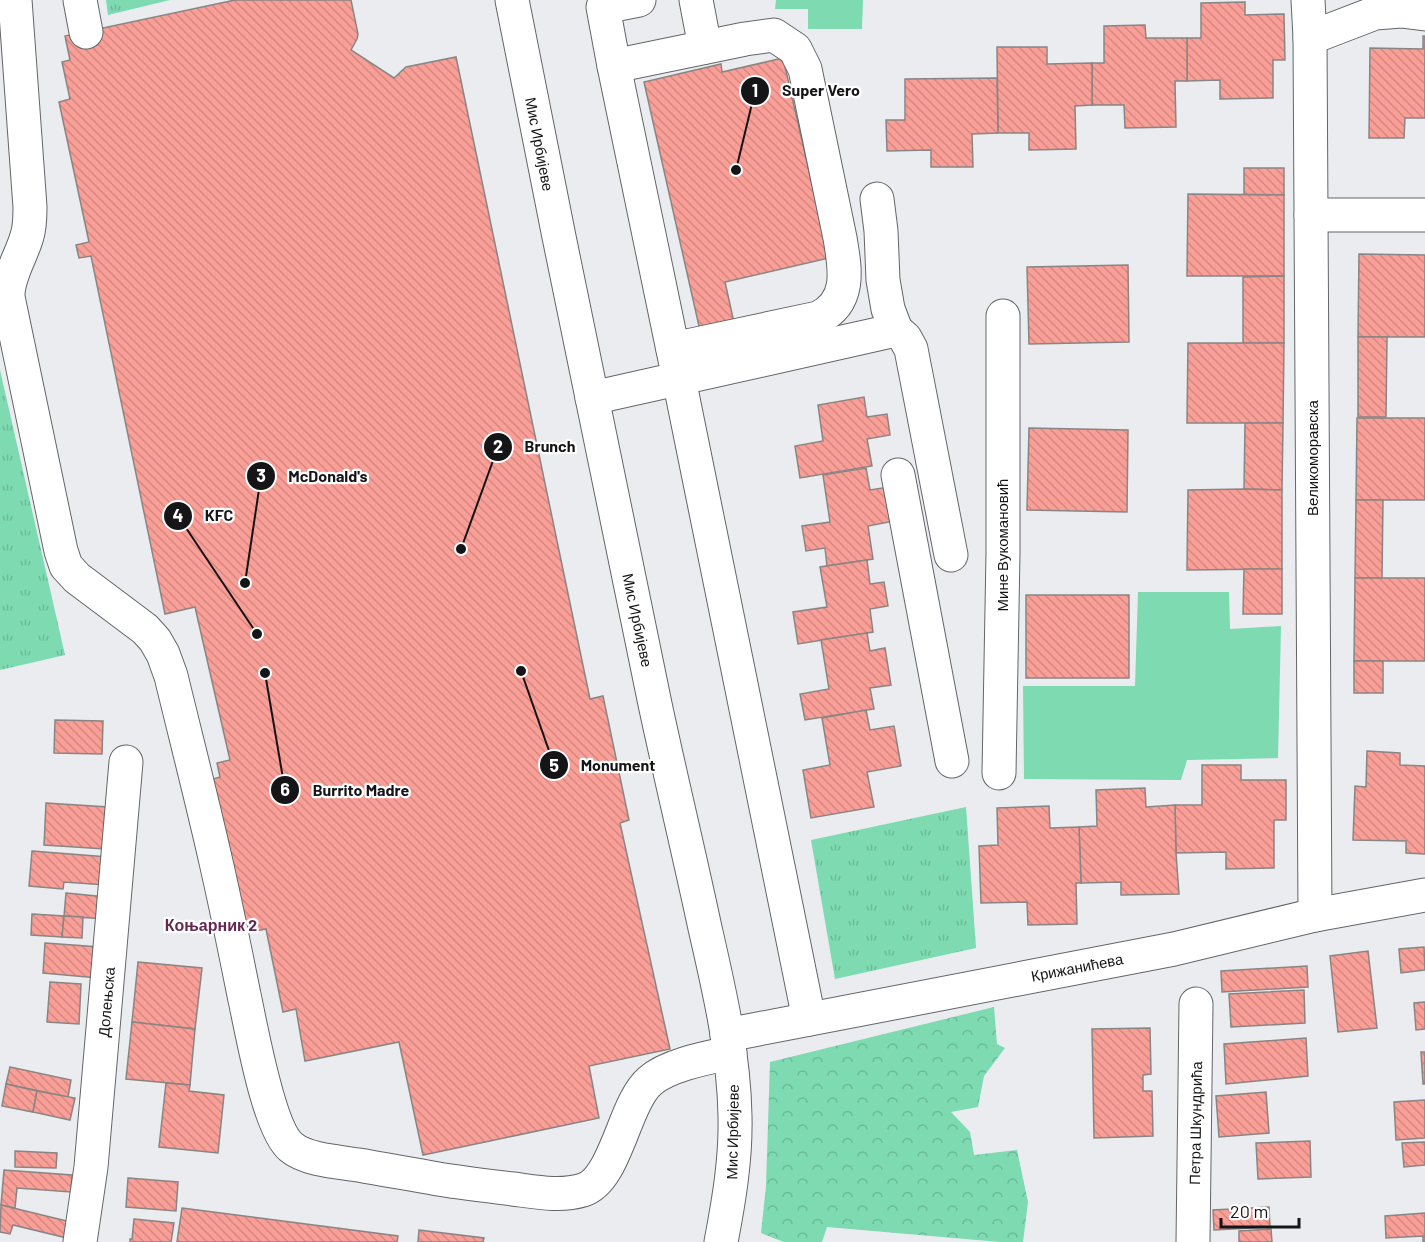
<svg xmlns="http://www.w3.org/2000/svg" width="1425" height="1242" font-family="Barlow,sans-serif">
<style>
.grass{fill:url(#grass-tufts)}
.forest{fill:url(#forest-crowns)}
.park{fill:#7ddab1}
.building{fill:url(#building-back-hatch);stroke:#898584;stroke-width:1.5}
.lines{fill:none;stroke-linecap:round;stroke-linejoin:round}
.minor-casing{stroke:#636568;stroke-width:35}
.minor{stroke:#fff;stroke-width:33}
.labels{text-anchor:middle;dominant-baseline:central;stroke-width:4.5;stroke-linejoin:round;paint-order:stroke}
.street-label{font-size:15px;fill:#151517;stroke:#fff}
.neighbourhood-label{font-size:16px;font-weight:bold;fill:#642952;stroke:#fff}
.leader{fill:none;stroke:#151517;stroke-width:2}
.callout-dot{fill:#151517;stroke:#fff;stroke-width:2}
.mark-label{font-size:18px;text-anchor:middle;font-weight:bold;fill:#fff}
.callout-label{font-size:16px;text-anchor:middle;font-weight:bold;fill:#151517;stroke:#fff;stroke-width:4.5;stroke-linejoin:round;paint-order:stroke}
</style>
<defs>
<pattern id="grass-tufts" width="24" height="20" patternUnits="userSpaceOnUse" patternTransform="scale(1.5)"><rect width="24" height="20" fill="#7ddab1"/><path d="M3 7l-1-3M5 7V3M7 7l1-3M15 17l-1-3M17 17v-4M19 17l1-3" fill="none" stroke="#6bba98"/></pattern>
<pattern id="forest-crowns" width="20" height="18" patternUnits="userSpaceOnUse" patternTransform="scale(1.5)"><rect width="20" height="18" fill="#7ddab1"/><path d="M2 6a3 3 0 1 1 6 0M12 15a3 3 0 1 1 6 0" fill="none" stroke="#6bba98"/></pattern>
<pattern id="building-back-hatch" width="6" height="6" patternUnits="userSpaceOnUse" patternTransform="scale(1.5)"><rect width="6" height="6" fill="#f99f97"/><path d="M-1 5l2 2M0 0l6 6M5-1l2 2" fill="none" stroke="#d58881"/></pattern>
</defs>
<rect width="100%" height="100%" fill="#eaecf0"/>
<g class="grass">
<path d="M106,0h64l-62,15z"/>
<path d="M0,370l65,285 -65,15z"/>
<path d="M966,807l10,141 -141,31 -24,-139z"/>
</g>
<path class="forest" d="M994,1007l3,37 8,4 -21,28 -6,31 -27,5 19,20 4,23 43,-5 11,52 -5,40h-23l-173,-15 -5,15h-38l-23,-9 5,-47 4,-124z"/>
<g class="park">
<path d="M776,0h87l-1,29h-54v-20h-33z"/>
<path d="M1138,592h91l1,37 51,-3 -3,132 -91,2 -6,20 -157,-1 -1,-93h112z"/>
</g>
<g class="building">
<path d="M235,0h116l7,34 -1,5 -6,11 43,28 12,-11 50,-10 134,642 13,-3 26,124 -9,3 50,226 -81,17 10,52 -176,37 -24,-113 -94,19 -9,-52 -13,3 -17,-83 -21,4 -32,-154 7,-2 -3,-14 13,-3 -35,-153 -30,7 -74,-358 -12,2 -3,-13 13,-3 -30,-140 11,-3 -8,-37 8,-2 -5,-24z"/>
<path d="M1245,2v13l39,-1 1,46h-12v38l-53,1v-19l-33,1v-43h14v-35z"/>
<path d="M1145,25l1,13h41v43h-12l1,46 -51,1 -1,-23h-32v-42h12v-37z"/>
<path d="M1423,36h2v82h-20l-1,20h-35l1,-90 53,1z"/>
<path d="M997,47h50v17l45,-1v42l-17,1 1,43 -47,1v-17h-31z"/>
<path d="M783,58l46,200 -104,24 10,45 -34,8 -57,-253 77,-18 1,8z"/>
<path d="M997,78l1,55 -26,1 1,33h-42v-17l-44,1 -1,-31h19v-41z"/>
<rect x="1244" y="168" width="40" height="27"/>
<path d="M1188,194l96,1v81h-97z"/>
<path d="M1359,254l66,1v82h-67z"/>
<path d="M1128,265l1,77 -100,2 -2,-77z"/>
<path d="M1284,276v67h-41v-66z"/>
<path d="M1358,337h29l-1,80h-28z"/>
<path d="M1188,343h96l-1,80h-96z"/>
<path d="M864,397l3,20 20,-3 3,21 -23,4 5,27 -72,12 -5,-32 28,-5 -5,-36z"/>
<path d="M1357,418h68v82h-69z"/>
<path d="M1245,423h38l-1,67 -38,-1z"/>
<path d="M1029,428l99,2 -1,82 -100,-2z"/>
<path d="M866,468l4,22 19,-3 5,34 -26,5 5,33 -46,7 -2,-18 -19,3 -4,-25 28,-4 -7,-47z"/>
<path d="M1244,489l38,1v79l-95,1 1,-80z"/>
<path d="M1356,500h27l-1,78h-27z"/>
<path d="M867,560l3,24 14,-2 4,24 -18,3 3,23 -75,12 -5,-32 34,-5 -7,-40z"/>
<path d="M1244,569h38v45h-39z"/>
<path d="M1355,578h70v83h-71z"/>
<rect x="1026" y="595" width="103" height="83"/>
<path d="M867,633l3,18 15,-3 6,37 -21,3 4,21 -69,11 -5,-26 29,-5 -8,-49z"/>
<rect x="1354" y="661" width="29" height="32"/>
<path d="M866,710l4,20 24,-4 7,40 -34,6 7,35 -63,11 -8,-48 27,-5 -8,-47z"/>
<path d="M55,720l48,1 -1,33 -48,-1z"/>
<path d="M1367,751l33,2v12l25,1v88l-19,-1v-12l-53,-1 2,-54 11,1z"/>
<path d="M1202,765h39v15h45v40h-12v48l-48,1v-17l-50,1 -1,-48h27z"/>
<path d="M1145,788l1,19 29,-2 1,48 3,41 -58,1v-13l-40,1 -2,-56 18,-1 -1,-36z"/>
<path d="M46,803l62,4 -3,42 -61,-4z"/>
<path d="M1049,806l1,22 29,-1 2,56h-5l1,41 -49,1 -1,-23 -46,1 -2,-57 19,-1 -1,-37z"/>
<path d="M32,851l76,6 -2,28 -42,-3 -1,7 -34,-3z"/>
<path d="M66,893l40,4 -2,22 -40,-3z"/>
<path d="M32,914l32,2 -2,21 -31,-2z"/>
<path d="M64,916l19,1 -1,21 -20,-1z"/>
<path d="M45,943l55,4 -2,31 -55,-5z"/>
<path d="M1424,947l1,23 -24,3 -2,-24z"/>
<path d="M1368,951l9,77 -39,4 -8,-76z"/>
<path d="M138,962l64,6 -7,61 -63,-7z"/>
<path d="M1307,966l1,21 -86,5 -1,-21z"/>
<path d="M50,982l31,2 -2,40 -32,-2z"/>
<path d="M1304,990l1,33 -74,4 -2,-33z"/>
<path d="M1425,1002v27l-9,1 -2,-27z"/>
<path d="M132,1022l63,7 -5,56 -64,-6z"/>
<path d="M1150,1028l1,46 -8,1v16h9l1,45 -59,2 -2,-109z"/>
<path d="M1306,1038l2,38 -82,8 -2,-40z"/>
<path d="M1421,1052h4v32h-2z"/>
<path d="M10,1067l61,13 -3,17 -62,-13z"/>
<path d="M166,1083l24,2 -1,6 35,4 -6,58 -59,-6z"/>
<path d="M6,1084l31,7 -4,21 -31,-6z"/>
<path d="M37,1091l38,7 -5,22 -37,-8z"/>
<path d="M1266,1092l3,41 -50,4 -3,-41z"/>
<path d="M1425,1100v38l-29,2 -2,-38z"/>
<path d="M1310,1141l1,36 -53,2 -2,-36z"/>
<path d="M1425,1142v23l-21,2 -2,-24z"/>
<path d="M15,1151l42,2 -1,15 -41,-1z"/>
<path d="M4,1170l68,5 -1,17 -54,-4 -2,20 -14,-3z"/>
<path d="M128,1178l50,4 -2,29 -50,-4z"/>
<path d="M1,1205l70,17 -4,16 -54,-13 -3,9 -10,-2z"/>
<path d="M1269,1207l1,20 -56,3 -1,-20z"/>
<path d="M182,1208l216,28 -1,6h-220z"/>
<path d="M1425,1213v29h-2v-6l-37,2 -1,-22z"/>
<path d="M134,1219l40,4 -3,19h-41v-3h2z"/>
<path d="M1271,1229l1,13h-33v-11z"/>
<path d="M419,1230l65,8 -1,4h-65z"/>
</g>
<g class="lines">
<defs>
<g id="minor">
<path d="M15,0l15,207c0,9 0,20 -3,29 -5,19 -20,41 -19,61l53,254 5,15 11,12 68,51 10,11 8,14 8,22c15,62 31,124 45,186 10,44 19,88 28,133 7,31 24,133 47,152 15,13 48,15 68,18 26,5 53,9 79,14 25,4 50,7 75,10 23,3 47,8 70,1 33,-10 41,-87 67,-109 18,-16 56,-23 80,-28"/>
<path d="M80,0l6,32"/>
<path d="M512,0c46,235 94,470 143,704 16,75 34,149 50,224 14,61 29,125 30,188 1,43 -6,84 -14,126"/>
<path d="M639,0l-36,7 11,59 131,-27 29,-4 21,14 10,20 35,169c5,30 12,64 -22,80l-145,31"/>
<path d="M696,0l9,47"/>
<path d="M1308,0l2,38 5,877"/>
<path d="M1310,38l65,-25 26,-2 24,3"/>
<path d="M614,66l65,313 130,640"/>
<path d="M877,199l4,32 2,49 5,29 8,21"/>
<path d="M1311,215h114"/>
<path d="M592,398l304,-68 9,8 6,11 40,206"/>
<path d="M898,475l54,286"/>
<path d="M999,773l4,-220v-237"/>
<path d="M727,1035l447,-86 141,-34 110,-20"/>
<path d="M80,1242l11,-75 35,-405"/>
<path d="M1193,1242l3,-238"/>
</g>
</defs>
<use href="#minor" class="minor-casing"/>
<use href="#minor" class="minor"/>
</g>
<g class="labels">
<g class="street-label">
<text transform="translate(540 144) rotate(79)">Мис Ирбијеве</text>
<text transform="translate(1312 458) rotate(-90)">Великоморавска</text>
<text transform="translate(1002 545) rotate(-90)">Мине Вукомановић</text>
<text transform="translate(638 620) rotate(78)">Мис Ирбијеве</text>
<text transform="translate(1077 967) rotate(-11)">Крижанићева</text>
<text transform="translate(106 1002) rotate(-85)">Долењска</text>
<text transform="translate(1195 1123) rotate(-89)">Петра Шкундрића</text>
<text transform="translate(732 1132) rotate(-89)">Мис Ирбијеве</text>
</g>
<g class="neighbourhood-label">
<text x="211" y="924">Коњарник 2</text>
</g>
</g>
<path class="leader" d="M736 170L755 91M461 549L498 447M245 583L261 476M257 634L178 516M521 671L554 765M265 673L285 790"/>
<g class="callout-dot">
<circle cx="736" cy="170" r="6"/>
<circle cx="461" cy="549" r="6"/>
<circle cx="245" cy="583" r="6"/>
<circle cx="257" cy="634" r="6"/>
<circle cx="521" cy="671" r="6"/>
<circle cx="265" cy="673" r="6"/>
<circle cx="755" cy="91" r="15"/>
<circle cx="498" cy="447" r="15"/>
<circle cx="261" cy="476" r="15"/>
<circle cx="178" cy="516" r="15"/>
<circle cx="554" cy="765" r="15"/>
<circle cx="285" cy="790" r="15"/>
</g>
<g class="mark-label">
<text x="755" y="97">1</text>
<text x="498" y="453">2</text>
<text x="261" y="482">3</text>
<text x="178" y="522">4</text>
<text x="554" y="772">5</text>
<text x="285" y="796">6</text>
</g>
<g class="callout-label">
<text x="821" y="96">Super Vero</text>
<text x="550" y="452">Brunch</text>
<text x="328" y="482">McDonald's</text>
<text x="219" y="521">KFC</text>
<text x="618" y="771">Monument</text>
<text x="361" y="796">Burrito Madre</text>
</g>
<path d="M1221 1218v9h78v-9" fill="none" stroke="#151517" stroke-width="3"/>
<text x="1230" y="1218" font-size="18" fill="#151517" stroke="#ffffff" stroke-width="4.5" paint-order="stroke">20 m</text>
</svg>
